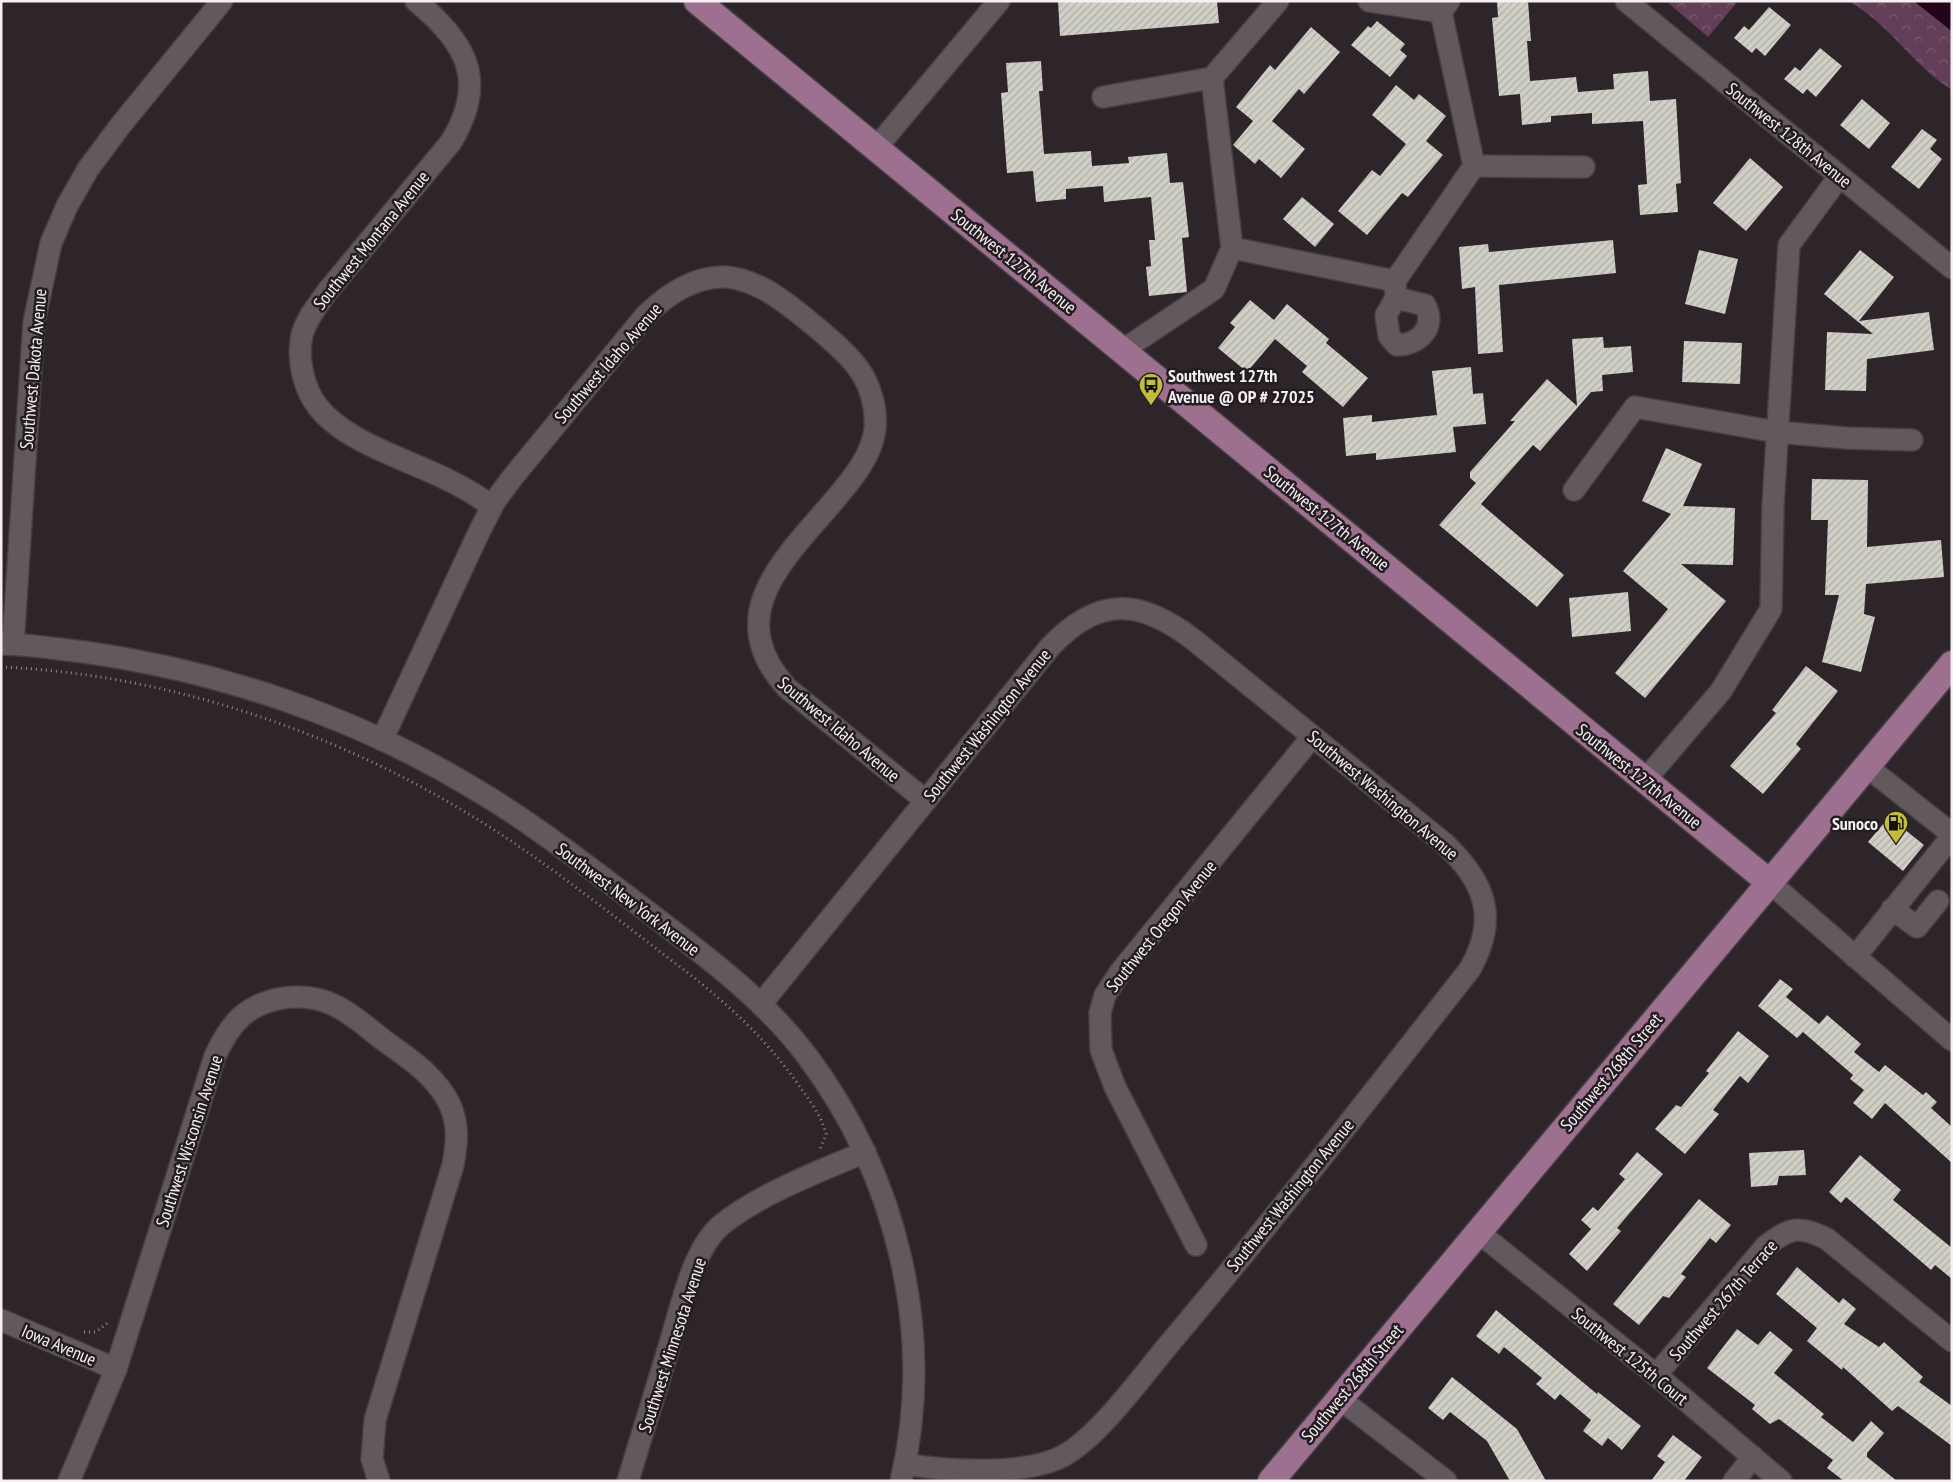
<svg xmlns="http://www.w3.org/2000/svg" width="1953" height="1482" font-family="'PT Sans Narrow',sans-serif">
<style>
.park{fill:url(#park-crowns)}
.water{fill:#24021c;stroke:#63495d}
.building{fill:url(#building-hatch)}
.lines{fill:none;stroke-linecap:round;stroke-linejoin:round}
.minor-casing{stroke:#464044;stroke-width:24}
.major-casing{stroke:#464044;stroke-width:29}
.path{stroke:#918a8f;stroke-width:3;stroke-dasharray:1 4;stroke-linecap:butt}
.minor{stroke:#62595e;stroke-width:21}
.major{stroke:#9e708f;stroke-width:26}
.labels{text-anchor:middle;dominant-baseline:central;stroke-width:5;stroke-linejoin:round;paint-order:stroke}
.street-label{font-size:18px;fill:#f6f0f4;stroke:#231c20}
.poi-label{font-size:18px;font-weight:bold;fill:#f6f0f4;stroke:#231c20;text-anchor:start}
</style>
<defs>
<pattern id="park-crowns" width="20" height="18" patternUnits="userSpaceOnUse" patternTransform="scale(1.25)"><rect width="20" height="18" fill="#633f57"/><path d="M2 6a3 3 0 1 1 6 0M12 15a3 3 0 1 1 6 0" fill="none" stroke="#7a5b70"/></pattern>
<pattern id="building-hatch" width="6" height="6" patternUnits="userSpaceOnUse" patternTransform="scale(1.25)"><rect width="6" height="6" fill="#d0d0c6"/><path d="M-1 1l2-2M0 6l6-6M5 7l2-2" fill="none" stroke="#aeaea7"/></pattern>
</defs>
<rect width="100%" height="100%" fill="#2d252a"/>
<g class="park">
<path d="M1666,1h72l-30,36z"/>
<path d="M1848,1h104v89c-39,-24 -63,-67 -104,-89z"/>
</g>
<path class="water" d="M1913,1h39v31z"/>
<g class="building">
<path d="M1058,1h159l2,22 -159,13z"/>
<path d="M1497,1h31l3,40h-4l3,40 46,-4 2,15 36,-3 -1,-15 35,-3 2,30 26,-2 5,84 -5,1 2,28 -38,3 -2,-30 9,-1 -4,-63 -51,3v-11l-41,3v6l-29,3 -2,-31 -21,2 -7,-78 6,-1z"/>
<path d="M1769,7l22,18 -26,31 -9,-8 -4,5 -18,-15 10,-12 5,4z"/>
<path d="M1377,21l28,23 -5,6 7,6 -17,21 -39,-32 17,-19 3,2z"/>
<path d="M1311,27l29,25 -36,42 -5,-5 -27,32 33,28 -24,29 -22,-19 -4,5 -22,-19 20,-24 -17,-14 34,-42 5,5z"/>
<path d="M1820,48l22,18 -26,31 -9,-8 -4,5 -19,-15 11,-12 5,4z"/>
<path d="M1041,61l2,30h-4l5,63 47,-3 1,15 37,-3 -1,-6 39,-4 3,30 13,-1 6,55 -7,1 5,54 -38,4 -3,-29 5,-1 -2,-26h6l-4,-43 -47,5 -1,-16 -37,3v10l-30,3 -3,-31 -26,2 -6,-80 7,-1 -2,-29z"/>
<path d="M1396,85l18,15 5,-6 27,22 -20,25 17,14 -35,42 -6,-4 -35,42 -29,-24 34,-41 8,6 26,-32 -34,-29z"/>
<path d="M1862,99l28,24 -21,26 -29,-24z"/>
<path d="M1922,129l15,11 -7,9 12,10 -23,30 -28,-22z"/>
<path d="M1750,158l33,29 -37,44 -33,-28z"/>
<path d="M1302,197l32,27 -19,23 -32,-28z"/>
<path d="M1613,240l3,33 -117,12 4,67 -25,2 -3,-67 -13,2 -3,-42 29,-3 1,8z"/>
<path d="M1699,250l39,9 -13,55 -40,-10z"/>
<path d="M1860,250l34,27 -35,44 70,-9 5,38 -67,9 -1,32 -41,-1 2,-58 46,2 -49,-40z"/>
<path d="M1250,300l24,20 13,-16 42,35 -3,4 42,35 -25,29 -41,-35 5,-6 -32,-27 -28,33 -29,-24 17,-21 -5,-4z"/>
<path d="M1603,337l1,11 27,-2 2,26 -31,3 1,16 -12,1 -51,59 -7,-6 -52,59 83,71 -27,32 -98,-82 37,-42 -6,-5v-6l45,-51h-5l37,-42 30,27 -5,-67z"/>
<path d="M1684,341l58,2 -2,41 -58,-2z"/>
<path d="M1471,367l2,27 10,-1 3,31 -33,3 3,25 -80,8v-7l-30,3 -3,-38 29,-3v7l65,-7 -5,-44z"/>
<path d="M1666,448l36,16 -19,42 52,2 -2,57 -52,-1 45,37 -81,97 -30,-25 53,-64 -45,-38 48,-57 -29,-13z"/>
<path d="M1812,479l56,1 -1,67 74,-7 3,37 -78,7 -2,30 11,3 -14,55 -39,-10 17,-67h-14l3,-75h-17z"/>
<path d="M1628,592l3,39 -59,6 -3,-39z"/>
<path d="M1806,666l32,25 -42,53 5,5 -38,45 -33,-28 46,-53 -4,-3z"/>
<path d="M1889,817l35,28 -21,26 -35,-29z"/>
<path d="M1780,979l13,10 -7,8 33,27 8,-9 34,29 -7,8 25,20 6,-7 38,30 3,-3 11,10 -6,6 21,19v36l-67,-60 -13,16 -19,-16 11,-13 -14,-11 3,-4 -50,-43 -6,6 -39,-32z"/>
<path d="M1738,1031l31,25 -21,27 -8,-7 -27,34 6,4 -34,40 -30,-25 21,-24 5,2 28,-34 -3,-2z"/>
<path d="M1804,1150l2,25 -27,1 -2,9 -26,2 -2,-34z"/>
<path d="M1637,1152l26,22 -46,54 4,3 -34,40 -18,-17 22,-25 -10,-9 12,-13 5,4 27,-32 -6,-5z"/>
<path d="M1860,1155l41,35 -8,10 59,48v31l-17,-14 -4,5 -85,-73 -5,6 -12,-11z"/>
<path d="M1699,1199l32,26 -15,18 -6,-5 -29,36 5,3 -17,21 -6,-2 -24,29 -26,-21z"/>
<path d="M1797,1267l42,36 4,-5 13,11 -12,15 35,23 5,-5 39,35 -4,5 33,24v40l-54,-40 -6,5 -49,-44 -1,3 -35,-29 10,-13 -41,-34z"/>
<path d="M1496,1310l101,84 1,-2 43,34 -19,24 -14,-12 -6,8 -19,-15 8,-11 -31,-26 -5,6 -19,-16 6,-6 -38,-31 -5,7 -23,-18z"/>
<path d="M1737,1329l21,16 12,-14 23,19 -19,23 50,41 -3,3 32,25 18,-21 13,12 -17,20v4l30,24h-53l-17,-13 6,-8 -54,-41 -9,5 -18,-15 3,-4 -48,-37z"/>
<path d="M1452,1377l65,52 29,52h-36l-23,-40 -37,-29 -7,8 -15,-12z"/>
<path d="M1673,1435l29,22 -18,24h-33l14,-19 -8,-6z"/>
</g>
<g class="lines">
<defs>
<g id="minor">
<path d="M416,1c51,42 72,80 35,141l-124,150c-9,13 -21,27 -25,43 -5,23 1,53 16,72 28,36 92,53 132,74 15,7 29,16 42,25"/>
<path d="M1369,1l72,11"/>
<path d="M1626,1l326,267"/>
<path d="M1103,97l109,-19 66,-77"/>
<path d="M876,148l123,-147"/>
<path d="M1474,166l110,1"/>
<path d="M1232,248l163,33 1,17 -10,17 3,21 8,9c22,0 40,-18 28,-40l-29,-7"/>
<path d="M1395,281l79,-115 -33,-154 8,-11"/>
<path d="M1123,350l91,-61 18,-41 -20,-170"/>
<path d="M1574,490l61,-83 142,25 69,6 66,2"/>
<path d="M1,644c28,0 55,5 83,8 136,19 272,65 389,136 60,35 115,79 170,120 58,45 119,88 164,148 90,120 129,278 94,425"/>
<path d="M13,644l21,-322 17,-79 16,-37 21,-37 32,-43 102,-125"/>
<path d="M382,740l98,-210 15,-29 17,-23 134,-163c22,-21 48,-39 80,-38 13,1 24,5 36,11 22,11 81,59 96,80 12,16 19,40 17,61 -3,26 -22,49 -38,68 -49,59 -118,116 -50,191l139,113"/>
<path d="M1866,766l86,68"/>
<path d="M1645,780l76,-89 50,-82 2,-104 16,-260 50,-68"/>
<path d="M1769,882l183,158"/>
<path d="M1892,909l25,18 21,-26"/>
<path d="M1855,957l97,-121"/>
<path d="M762,1003l288,-356c49,-52 90,-48 144,-7l251,204c40,38 54,74 25,125 -97,124 -194,248 -295,368 -30,35 -74,98 -112,119 -37,20 -118,15 -158,8"/>
<path d="M1478,1232l178,143 125,106"/>
<path d="M1196,1245l-81,-158 -14,-37 -1,-37 5,-18 16,-24 191,-234"/>
<path d="M1,1320l115,49"/>
<path d="M1656,1375l110,-129c24,-19 34,-21 61,-7l125,102"/>
<path d="M1340,1399l106,82"/>
<path d="M69,1481l47,-112 99,-313c7,-15 15,-30 28,-41 25,-20 65,-24 93,-9 18,9 34,24 50,36 24,17 51,35 64,63 9,20 7,39 3,60l-78,255 -3,39 7,22"/>
<path d="M628,1481c13,-44 27,-87 40,-131 12,-37 23,-98 52,-124 35,-30 102,-56 145,-74"/>
<path d="M1734,1481l19,-24"/>
</g>
<g id="major">
<path d="M697,1l1072,881"/>
<path d="M1271,1481l681,-817"/>
</g>
</defs>
<use href="#minor" class="minor-casing"/>
<use href="#major" class="major-casing"/>
<g class="path">
<path d="M1,667c163,7 327,62 466,146 70,42 135,94 200,144 51,38 97,78 133,130 10,14 22,30 26,47l-6,15"/>
<path d="M84,1332h12l13,-10"/>
</g>
<use href="#minor" class="minor"/>
<use href="#major" class="major"/>
</g>
<defs>
<symbol id="bus-pin" viewBox="-11 -11 22 30"><path d="M0 17L-7.5 6A9.5 9.5 0 1 1 7.5 6Z" fill="#c3bd3f" stroke="#231c20"/><path d="M-5-6H5V4H4V6H2V4H-2V6H-4V4H-5ZM-3.5-4V0h7V-4ZM-3.5 1.2v1.5H-2V1.2ZM2 1.2v1.5H3.5V1.2Z" fill="#111"/></symbol>
<symbol id="fuel-pin" viewBox="-11 -11 22 30"><path d="M0 17L-7.5 6A9.5 9.5 0 1 1 7.5 6Z" fill="#c3bd3f" stroke="#231c20"/><path d="M-5.5-6h7V0h2V4h1.3V-2.5L3-4.5l.8-.8L6-3V5H2.5V1h-1V6h-7ZM-4.2-4.7v3.2H.2V-4.7Z" fill="#111"/></symbol>
</defs>
<g fill-rule="evenodd">
<use href="#bus-pin" x="1137" y="371" width="28" height="38"/>
<use href="#fuel-pin" x="1882" y="809" width="28" height="38"/>
</g>
<g class="labels">
<g class="street-label">
<text transform="translate(1789 135) rotate(39)">Southwest 128th Avenue</text>
<text transform="translate(371 240) rotate(-51)">Southwest Montana Avenue</text>
<text transform="translate(1014 261) rotate(39)">Southwest 127th Avenue</text>
<text transform="translate(608 363) rotate(-49)">Southwest Idaho Avenue</text>
<text transform="translate(33 369) rotate(-85)">Southwest Dakota Avenue</text>
<text transform="translate(1327 518) rotate(39)">Southwest 127th Avenue</text>
<text transform="translate(987 725) rotate(-51)">Southwest Washington Avenue</text>
<text transform="translate(839 729) rotate(40)">Southwest Idaho Avenue</text>
<text transform="translate(1639 776) rotate(39)">Southwest 127th Avenue</text>
<text transform="translate(1383 795) rotate(40)">Southwest Washington Avenue</text>
<text transform="translate(628 899) rotate(37)">Southwest New York Avenue</text>
<text transform="translate(1161 926) rotate(-51)">Southwest Oregon Avenue</text>
<text transform="translate(1611 1072) rotate(-50)">Southwest 268th Street</text>
<text transform="translate(189 1141) rotate(-72)">Southwest Wisconsin Avenue</text>
<text transform="translate(1290 1195) rotate(-51)">Southwest Washington Avenue</text>
<text transform="translate(1723 1300) rotate(-49)">Southwest 267th Terrace</text>
<text transform="translate(59 1345) rotate(23)">Iowa Avenue</text>
<text transform="translate(672 1345) rotate(-72)">Southwest Minnesota Avenue</text>
<text transform="translate(1630 1356) rotate(39)">Southwest 125th Court</text>
<text transform="translate(1352 1383) rotate(-50)">Southwest 268th Street</text>
</g>
<g class="poi-label">
<text x="1168" y="375">Southwest 127th<tspan x="1168" dy="21">Avenue @ OP # 27025</tspan></text>
<text x="1878" y="823" text-anchor="end">Sunoco</text>
</g>
</g>
<rect width="1953" height="1482" fill="none" stroke="#f6f0f4" stroke-width="5"/>
</svg>
